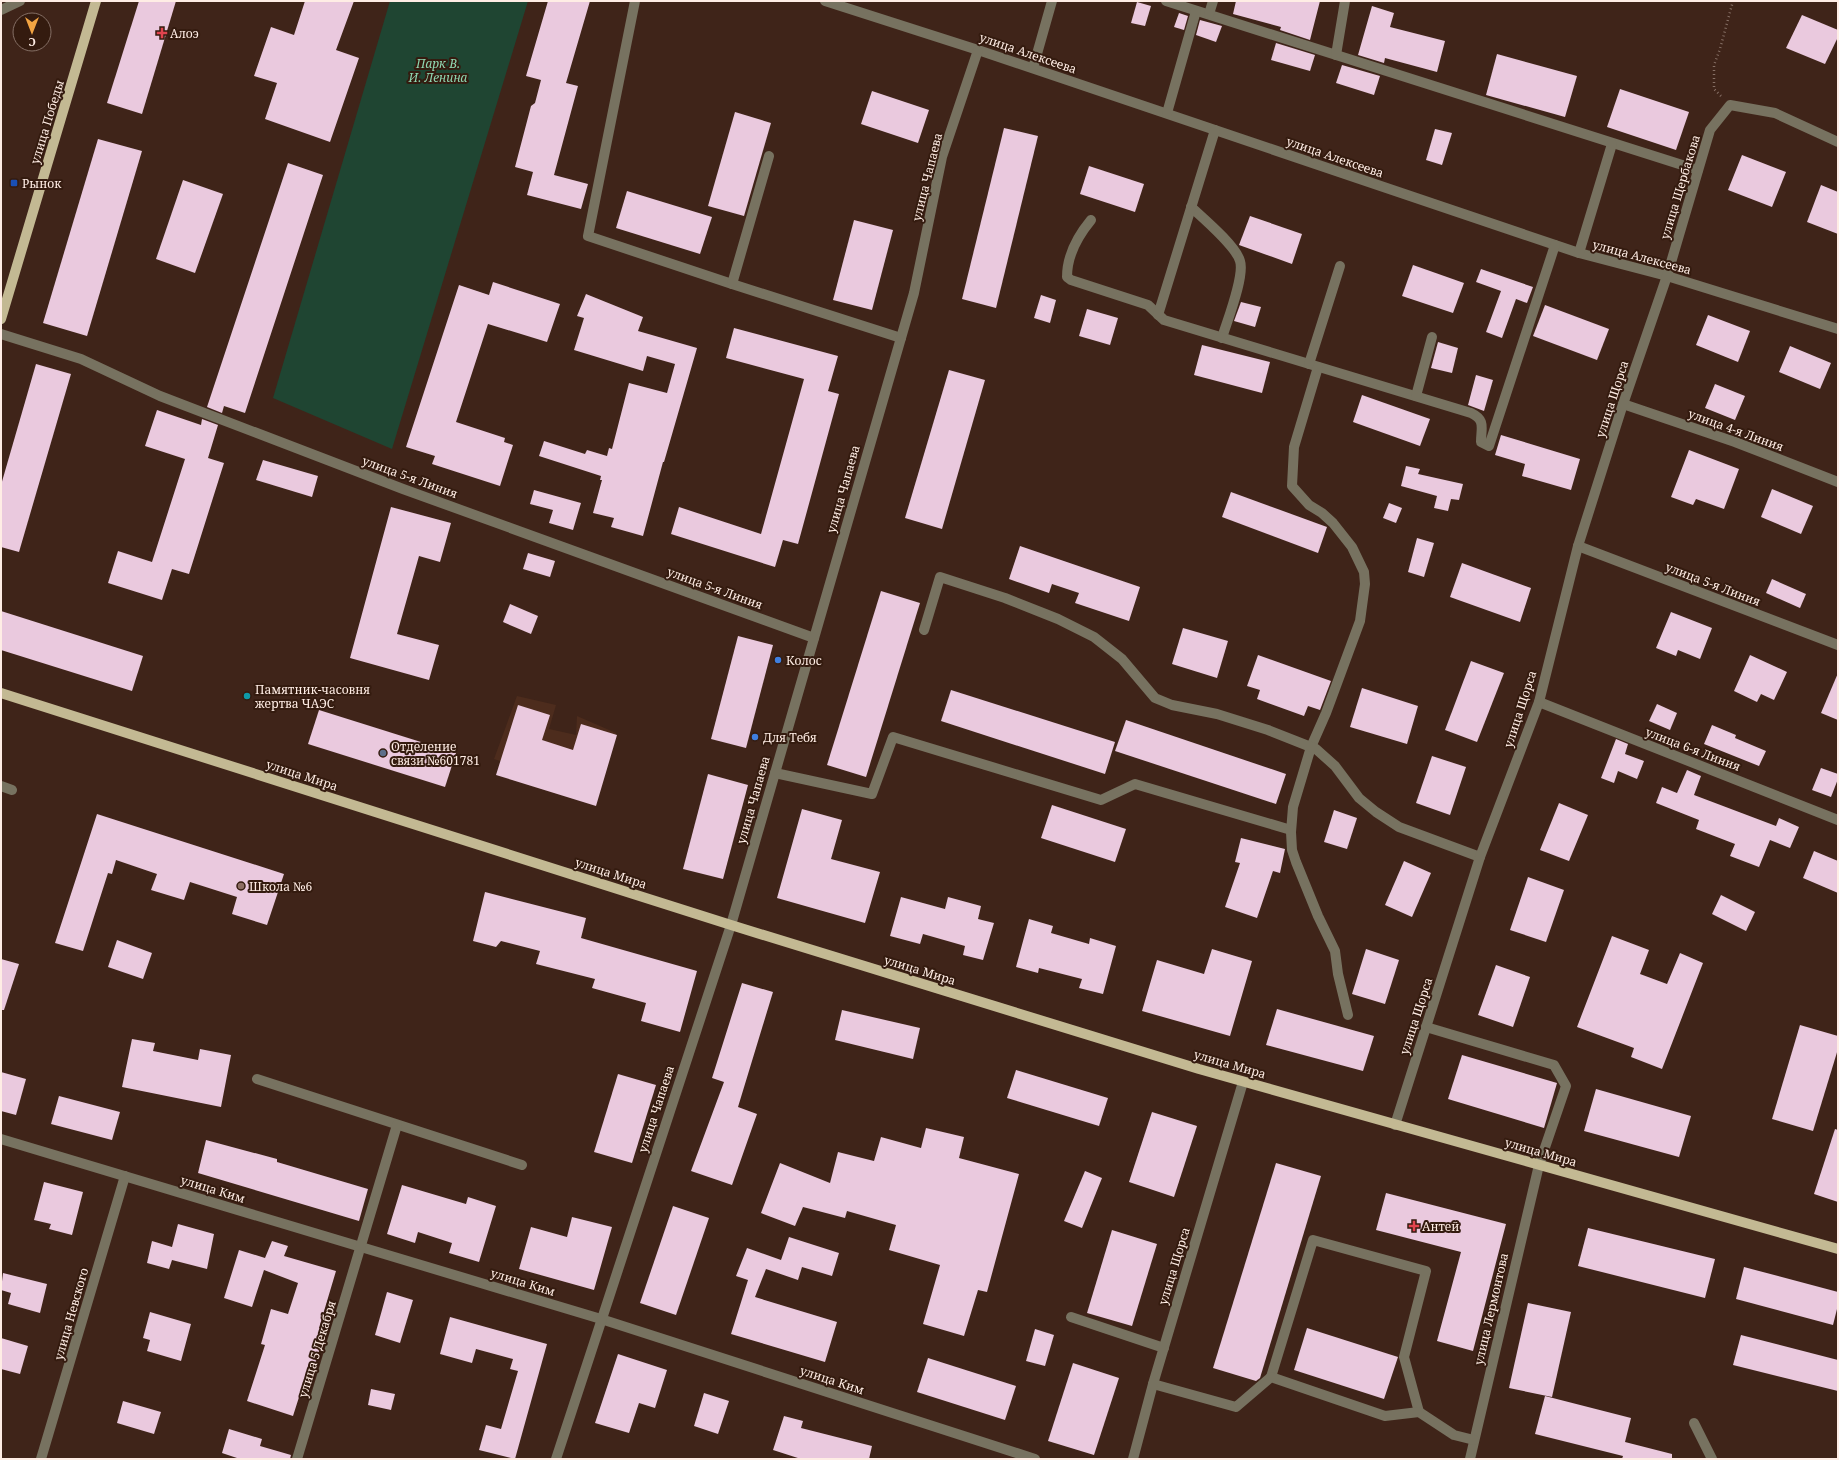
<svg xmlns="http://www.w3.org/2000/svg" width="1839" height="1460" font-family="'Noto Serif',serif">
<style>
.built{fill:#4d2c1d}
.green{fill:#1f4532}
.building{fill:#eac9de}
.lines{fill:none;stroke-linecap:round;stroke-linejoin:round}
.path{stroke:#866f65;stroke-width:2.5;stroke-dasharray:1 3;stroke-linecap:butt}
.minor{stroke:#777260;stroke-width:10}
.major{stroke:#c3b993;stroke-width:10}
.health-dot{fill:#e0444e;stroke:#341b0f;stroke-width:1.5}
.transit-dot{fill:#1a4fb4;stroke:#341b0f;stroke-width:1.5}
.shop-dot{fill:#3f7fe0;stroke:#341b0f;stroke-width:1.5}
.culture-dot{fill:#0f9aa8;stroke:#341b0f;stroke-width:1.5}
.service-dot{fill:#5c6f8a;stroke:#341b0f;stroke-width:1.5}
.education-dot{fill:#8d6e63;stroke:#341b0f;stroke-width:1.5}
.labels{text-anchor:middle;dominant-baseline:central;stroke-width:4;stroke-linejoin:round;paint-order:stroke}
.poi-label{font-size:12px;fill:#ffede5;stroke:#341b0f;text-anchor:start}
.street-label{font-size:12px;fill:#ffede5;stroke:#341b0f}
.park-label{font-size:12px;font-style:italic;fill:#8fd8b2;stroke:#341b0f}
</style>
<rect width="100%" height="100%" fill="#3f2419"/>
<path class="built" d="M517,696l39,9 -7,24 27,6 1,-19 39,17 -19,60 -103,-34z"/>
<path class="green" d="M390,1h138l-136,448 -119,-51z"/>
<g class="building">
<path d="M139,1h37l-34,113 -35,-11z"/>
<path d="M305,1h49l-18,49 23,8 -29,84 -65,-23 12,-36 -23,-7 17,-49 23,8z"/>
<path d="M548,1h42l-24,82 12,3 -24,89 34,9 -7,25 -54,-14 6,-23 -18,-5 16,-61 4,-3 6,-23 -15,-4z"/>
<path d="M1236,1h84l-10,39 -30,-10 1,-3 -48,-13z"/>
<path d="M1137,2l14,4 -6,20 -14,-3z"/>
<path d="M1372,6l22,7 -4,14 55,14 -8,31 -52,-14 -1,5 -26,-8z"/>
<path d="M1179,13l9,3 -4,14 -10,-3z"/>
<path d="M1802,15l36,15v7l-13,27 -39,-16z"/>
<path d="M1200,20l22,6 -6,16 -20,-7z"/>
<path d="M1276,43l39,12 -5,16 -39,-11z"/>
<path d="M1497,54l80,22 -12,41 -79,-22z"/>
<path d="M1342,65l38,11 -6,19 -38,-12z"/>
<path d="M1620,89l69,23 -13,38 -69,-23z"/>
<path d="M872,91l57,19 -11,33 -57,-19z"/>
<path d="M735,112l36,11 -27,93 -36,-10z"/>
<path d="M1004,128l34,8 -42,172 -34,-9z"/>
<path d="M1435,129l17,4 -10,32 -16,-5z"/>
<path d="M98,139l44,12 -55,185 -44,-13z"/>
<path d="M1742,155l44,17 -14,35 -44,-17z"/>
<path d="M288,163l35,12 -78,238 -21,-7 -2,7 -15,-6z"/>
<path d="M1089,166l55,18 -9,28 -55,-18z"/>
<path d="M183,180l40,14 -28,79 -39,-14z"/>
<path d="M1821,185l17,7v42l-31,-12z"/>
<path d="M627,191l85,26 -12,37 -84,-26z"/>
<path d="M1250,216l52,18 -10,30 -53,-19z"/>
<path d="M854,220l39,10 -21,80 -39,-10z"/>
<path d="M1413,265l51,18 -11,30 -51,-17z"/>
<path d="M1481,269l52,18 -6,16 -11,-4 -14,39 -16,-6 15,-41 -25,-9z"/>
<path d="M493,282l67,22 -13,38 -59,-18 -32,98 49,16 -1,4 9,3 -13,41 -68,-22 3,-8 -29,-9 53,-162 30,10z"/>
<path d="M586,294l57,23 -5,14 59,17 -33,114h-1l-20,74 -32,-9 3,-9 -21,-5 9,-33h-2l1,-4 -62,-20 5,-15 41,13 2,-4 20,6 2,-8 3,1 17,-66 38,10 8,-29 -28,-8 -4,15 -69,-21 10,-32 -7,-2z"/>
<path d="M1041,295l15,5 -6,23 -16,-5z"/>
<path d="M1241,302l20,5 -6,20 -21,-6z"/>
<path d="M1545,305l64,24 -12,31 -64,-24z"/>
<path d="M1087,309l31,9 -8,27 -31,-9z"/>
<path d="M1708,315l42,16 -12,31 -42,-17z"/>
<path d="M734,328l104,28 -10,35 11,3 -41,150 -15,-4 -8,27 -104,-33 8,-27 82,27 43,-155 -78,-21z"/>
<path d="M1438,342l20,6 -6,25 -21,-5z"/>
<path d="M1202,345l68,17 -8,31 -68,-18z"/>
<path d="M1790,346l41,17 -11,26 -41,-17z"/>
<path d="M36,364l35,10 -52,178 -18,-5v-62z"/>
<path d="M949,370l36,10 -43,149 -37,-11z"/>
<path d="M1476,375l17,5 -9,31 -16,-6z"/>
<path d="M1715,384l30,12 -10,24 -30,-12z"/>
<path d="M1362,395l68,24 -10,27 -67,-24z"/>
<path d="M157,410l44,15 1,-6 16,6 -10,33 16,5 -35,111 -17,-5 -10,31 -54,-17 10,-32 34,11 33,-103 -40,-13z"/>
<path d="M1501,435l79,24 -9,31 -49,-14 3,-12 -30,-9z"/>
<path d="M1689,450l50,19 -15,40 -28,-10 -3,6 -22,-8z"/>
<path d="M263,460l55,16 -6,21 -56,-17z"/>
<path d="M1406,466l14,3 -2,5 45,10 -4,16 -8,-1 -3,12 -14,-3 3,-12 -36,-10z"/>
<path d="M1772,489l41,17 -12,28 -40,-17z"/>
<path d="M534,490l47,13 -8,27 -24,-7 4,-13 -23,-6z"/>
<path d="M1231,492l96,35 -9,26 -96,-36z"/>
<path d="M1389,503l13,5 -6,15 -13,-5z"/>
<path d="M391,507l60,16 -11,39 -21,-6 -22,78 42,11 -10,35 -79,-22z"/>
<path d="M1417,538l17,5 -10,34 -16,-5z"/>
<path d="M1020,546l120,41 -11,34 -54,-18 4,-10 -27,-9 -3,9 -40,-14z"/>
<path d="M528,553l27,8 -5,16 -27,-8z"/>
<path d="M1462,563l69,25 -11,34 -70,-25z"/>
<path d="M1772,579l34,15 -6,14 -34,-15z"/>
<path d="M881,591l39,12 -54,174 -39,-12z"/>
<path d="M510,604l28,12 -7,18 -28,-12z"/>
<path d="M1,611l142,45 -11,35 -131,-41z"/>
<path d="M1671,612l41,16 -12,31 -22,-9 -2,6 -20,-8z"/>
<path d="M1183,628l45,13 -11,37 -45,-14z"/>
<path d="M738,636l35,9 -27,103 -35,-9z"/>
<path d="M1258,655l73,26 -11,29 -12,-4 -4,10 -47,-17 3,-9 -13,-4z"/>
<path d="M1750,655l37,17 -13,28 -13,-6 -4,8 -23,-11z"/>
<path d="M1471,661l33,12 -27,69 -32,-12z"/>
<path d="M1838,673v47l-17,-7z"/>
<path d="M1362,688l56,18 -11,38 -57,-17z"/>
<path d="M951,690l164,52 -10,32 -164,-53z"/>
<path d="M1657,704l20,9 -7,17 -21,-9z"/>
<path d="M518,705l32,10 -8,25 31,10 8,-26 36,11 -21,71 -100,-31z"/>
<path d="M319,710l137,43 -11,34 -137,-43z"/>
<path d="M1126,720l160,54 -10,30 -161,-53z"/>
<path d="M1712,725l24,10 -1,3 31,13 -7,15 -55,-22z"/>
<path d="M1616,739l12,5 -3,10 19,7 -7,18 -19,-8 -4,12 -13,-5z"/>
<path d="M1432,756l34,11 -16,48 -34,-12z"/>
<path d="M1821,768l17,6v5l-7,18 -19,-7z"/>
<path d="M1687,770l14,6 -7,19 82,31 3,-8 20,9 -9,21 -20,-8 -11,27 -29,-11 5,-12 -39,-15 3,-9 -43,-17 6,-16 15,6z"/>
<path d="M708,774l40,11 -25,94 -40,-10z"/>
<path d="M1559,803l29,12 -19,46 -29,-11z"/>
<path d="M1052,805l74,24 -11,33 -74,-24z"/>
<path d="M802,809l40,11 -11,39 49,13 -15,51 -88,-25z"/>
<path d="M1334,810l23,8 -10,31 -23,-7z"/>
<path d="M97,814l187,60 -17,51 -35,-11 5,-17 -47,-15 -6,18 -33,-10 6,-16 -41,-14 -4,14 -4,-1 -25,78 -28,-8z"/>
<path d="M1241,838l44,11 -5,24 -7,-2 -16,47 -32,-11 15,-44 -5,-1z"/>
<path d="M1814,851l24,10v32l-35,-15z"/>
<path d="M1404,861l27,12 -19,44 -27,-12z"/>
<path d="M1528,877l36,13 -18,52 -36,-12z"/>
<path d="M485,892l101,26 -5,20 116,33 -17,61 -39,-11 5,-18 -54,-15 3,-9 -59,-15 4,-13 -39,-10 -5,6 -23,-6z"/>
<path d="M1721,895l34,17 -9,19 -34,-17z"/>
<path d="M901,897l44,12 3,-12 33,9 -3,13 16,4 -11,37 -20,-5 2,-9 -42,-12 -3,10 -30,-8z"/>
<path d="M1029,919l24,7 -2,7 38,11 1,-6 26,8 -13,48 -24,-6 3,-9 -43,-11 -1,5 -22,-6z"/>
<path d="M1612,936l37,14 -9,24 27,10 13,-31 23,10 -41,106 -31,-12 3,-9 -57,-21z"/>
<path d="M117,940l35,13 -9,26 -35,-12z"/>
<path d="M1212,949l40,12 -22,75 -88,-25 15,-51 47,14z"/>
<path d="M1366,949l33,11 -14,44 -33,-10z"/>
<path d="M1,959l18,5 -15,46h-3z"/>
<path d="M1496,965l34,12 -17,50 -35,-12z"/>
<path d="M742,983l31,9 -35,115 19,7 -25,71 -41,-14 33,-89 -12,-4z"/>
<path d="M1277,1009l97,27 -11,35 -97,-26z"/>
<path d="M842,1010l78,18 -7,31 -78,-19z"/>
<path d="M1800,1025l38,11v13l-25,82 -41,-12z"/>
<path d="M132,1039l23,4 -2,8 45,9 2,-11 31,6 -10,52 -99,-20z"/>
<path d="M1462,1055l95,28 -13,45 -96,-29z"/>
<path d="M1016,1070l92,28 -9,28 -92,-28z"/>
<path d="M1,1072l25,7 -10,36 -15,-4z"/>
<path d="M618,1074l38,11 -24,78 -38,-11z"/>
<path d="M1596,1089l95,27 -12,41 -95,-26z"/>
<path d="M59,1096l61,16 -8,28 -61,-16z"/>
<path d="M1152,1112l45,14 -23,71 -45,-15z"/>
<path d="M926,1128l38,9 -5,21 60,16 -32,118 -9,-2 -14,46 -41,-12 17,-59 -51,-15 7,-25 -49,-14 -2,7 -42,-11 -8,19 -34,-13 19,-50 50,20 8,-31 36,9 7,-24 40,11z"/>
<path d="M1835,1129l3,1v72l-24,-8z"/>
<path d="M206,1140l71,19v3l91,27 -9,32 -161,-48z"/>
<path d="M1276,1163l45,13 -61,202 -4,3 -43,-13z"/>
<path d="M1085,1171l17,7 -20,50 -18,-7z"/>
<path d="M44,1182l39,10 -11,43 -23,-6 2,-5 -17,-4z"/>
<path d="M402,1185l64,19 2,-7 28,9 -17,56 -30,-9 3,-10 -34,-11 -3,11 -28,-9z"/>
<path d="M1386,1193l120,31 -33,127 -36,-10 24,-89 -85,-22z"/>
<path d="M673,1206l36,12 -33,97 -36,-12z"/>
<path d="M572,1217l40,10 -18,63 -75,-21 12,-42 36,10z"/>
<path d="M178,1224l36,10 -7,35 -35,-9 -3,9 -22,-6 5,-22 20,6z"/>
<path d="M1588,1228l127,31 -10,39 -127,-32z"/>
<path d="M1112,1230l45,14 -25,82 -45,-13z"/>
<path d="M789,1237l50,16 -7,23 -30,-9 -4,13 -32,-11 -11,28 82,25 -12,40 -94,-28 17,-54 -12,-4 11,-28 34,12z"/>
<path d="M272,1241l16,5 -4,10 52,15 -17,57 6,2 -12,43 -6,-1 -14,44 -46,-15 18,-56 -4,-1 10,-35 17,5 10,-31 -34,-13 -12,37 -28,-9 15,-48 26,8z"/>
<path d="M1744,1267l94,25v13l-5,20 -97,-26z"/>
<path d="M3,1273l44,11 -7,29 -32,-9 3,-11 -10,-3z"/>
<path d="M387,1292l26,8 -13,43 -25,-8z"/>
<path d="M1528,1303l43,9 -19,85 -43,-9z"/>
<path d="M150,1312l41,12 -10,37 -34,-10 3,-11 -7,-2z"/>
<path d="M450,1317l97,27 -32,115 -36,-9 7,-25 15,4 17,-58 -8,-2 3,-10 -37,-10 -4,14 -32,-9z"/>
<path d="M1307,1328l91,29 -14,42 -90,-29z"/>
<path d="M1035,1329l19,6 -9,31 -19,-5z"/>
<path d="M1741,1335l97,25v31l-105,-26z"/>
<path d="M1,1338l27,8 -8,28 -19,-5z"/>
<path d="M618,1354l49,16 -12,38 -16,-5 -10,30 -34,-10z"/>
<path d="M928,1358l88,28 -11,34 -88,-28z"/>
<path d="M1073,1363l46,15 -25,77 -46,-14z"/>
<path d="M371,1389l24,5 -4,16 -23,-5z"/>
<path d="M704,1393l25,8 -11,33 -24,-8z"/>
<path d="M1545,1396l86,22 -6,24 47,12v5h-50l1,-3 -88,-22z"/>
<path d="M123,1401l38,11 -7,22 -37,-11z"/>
<path d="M784,1416l19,5 -2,7 71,18 -3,13h-68l-28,-9z"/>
<path d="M229,1429l33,10 -2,7 31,9 -1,4h-50l-18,-6z"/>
</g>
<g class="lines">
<path class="path" d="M1721,96l-7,-7v-24l6,-16 13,-48"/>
<g class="minor">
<path d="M635,1l-47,235 144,48"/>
<path d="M825,1l153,49 601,203 88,23 171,53"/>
<path d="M1166,1l532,169"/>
<path d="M1,10l19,-9"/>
<path d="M1209,14l4,-13"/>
<path d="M1336,55l9,-54"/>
<path d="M1033,68l19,-67"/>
<path d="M1167,113l29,-102"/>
<path d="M769,156l-37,128 169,54"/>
<path d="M1191,207c13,12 45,39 49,54 5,15 -13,60 -18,77"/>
<path d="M1091,220c-14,17 -24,35 -24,57l4,3 77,25 16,15 307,93c15,7 10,15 10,29l8,4 66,-201"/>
<path d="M1579,253l33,-109"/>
<path d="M1158,315l57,-185"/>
<path d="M1,334l80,25 79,37 243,93 411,149"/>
<path d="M1309,364l31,-98"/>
<path d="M1318,367l-24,80 -2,39 17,19 13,8 11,10 19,24 12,25 1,12 -5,37 -34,92 -15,34 -18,60 -2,25 1,18 4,12 22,54 17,35 3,23 10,41"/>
<path d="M1416,396l16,-59"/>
<path d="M1623,404l112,38 103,40"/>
<path d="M1578,546l260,99"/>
<path d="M924,630l16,-53 65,21 53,21 36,18 28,22 33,39 17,7 45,9 51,16 48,19 19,17 24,32 17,14 23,15 81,30"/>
<path d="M1539,702l299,118"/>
<path d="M775,773l97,21 21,-57 208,63 34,-16 156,46"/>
<path d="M1,786l11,4"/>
<path d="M1426,1027l128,38 12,21 -27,79 -69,294"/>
<path d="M257,1079l265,86"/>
<path d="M1395,1125l85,-268 59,-155 39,-156 45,-142 44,-128 43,-146 20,-25 45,8 63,29"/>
<path d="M1,1139l600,180 434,140"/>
<path d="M1071,1317l93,31"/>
<path d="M1271,1377l42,-137 113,31 -22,86 15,55"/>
<path d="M1153,1384l83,23 35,-30 114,39 34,-4 35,23 20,5"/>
<path d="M1694,1423l18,36"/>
<path d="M41,1459l84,-283"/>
<path d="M297,1459l100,-334"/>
<path d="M556,1459l175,-534 183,-632 28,-136 36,-107"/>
<path d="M1133,1459l20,-75 90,-302"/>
</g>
<g class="major">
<path d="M1,319l95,-318"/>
<path d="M1,693l730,232 468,144 639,180"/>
</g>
</g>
<g class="health-dot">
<path d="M160 27h4v4h4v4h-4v4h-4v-4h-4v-4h4z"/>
<path d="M1412 1220h4v4h4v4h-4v4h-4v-4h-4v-4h4z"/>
</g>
<rect class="transit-dot" x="10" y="179" width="8" height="8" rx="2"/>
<g class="shop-dot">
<circle cx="778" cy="660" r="4"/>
<circle cx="755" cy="737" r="4"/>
</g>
<circle class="culture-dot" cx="247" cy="696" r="4"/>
<circle class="service-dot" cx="383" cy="753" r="4"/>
<circle class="education-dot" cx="241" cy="886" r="4"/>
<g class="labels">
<g class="poi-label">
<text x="170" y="33">Алоэ</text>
<text x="22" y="183">Рынок</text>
<text x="786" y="660">Колос</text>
<text x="255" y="689">Памятник-часовня<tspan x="255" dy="14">жертва ЧАЭС</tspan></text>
<text x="763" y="737">Для Тебя</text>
<text x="391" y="746">Отделение<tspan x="391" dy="14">связи №601781</tspan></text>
<text x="249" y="886">Школа №6</text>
<text x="1422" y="1226">Антей</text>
</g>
<g class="street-label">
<text transform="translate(1028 53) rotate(19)">улица Алексеева</text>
<text transform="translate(47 122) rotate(-73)">улица Победы</text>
<text transform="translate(1335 157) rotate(19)">улица Алексеева</text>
<text transform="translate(927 177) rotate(-76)">улица Чапаева</text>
<text transform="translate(1680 187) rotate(-73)">улица Щербакова</text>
<text transform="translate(1642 257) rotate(15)">улица Алексеева</text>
<text transform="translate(1612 399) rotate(-72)">улица Щорса</text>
<text transform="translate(1736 430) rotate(20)">улица 4-я Линия</text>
<text transform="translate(410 477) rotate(20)">улица 5-я Линия</text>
<text transform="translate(843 489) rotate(-74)">улица Чапаева</text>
<text transform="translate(1713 584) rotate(21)">улица 5-я Линия</text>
<text transform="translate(715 588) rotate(20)">улица 5-я Линия</text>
<text transform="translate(1520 709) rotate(-72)">улица Щорса</text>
<text transform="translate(1693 749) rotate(21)">улица 6-я Линия</text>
<text transform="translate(302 775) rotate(18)">улица Мира</text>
<text transform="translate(753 800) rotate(-74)">улица Чапаева</text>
<text transform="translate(611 873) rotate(18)">улица Мира</text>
<text transform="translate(920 970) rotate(17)">улица Мира</text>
<text transform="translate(1416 1016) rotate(-72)">улица Щорса</text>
<text transform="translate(1230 1064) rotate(16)">улица Мира</text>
<text transform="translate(656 1109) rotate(-72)">улица Чапаева</text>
<text transform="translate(1541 1152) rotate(16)">улица Мира</text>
<text transform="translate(213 1189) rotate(17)">улица Ким</text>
<text transform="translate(1174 1266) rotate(-73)">улица Щорса</text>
<text transform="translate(523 1282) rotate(17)">улица Ким</text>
<text transform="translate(1491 1309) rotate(-77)">улица Лермонтова</text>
<text transform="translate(71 1314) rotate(-74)">улица Невского</text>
<text transform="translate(317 1349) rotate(-73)">улица 5 Декабря</text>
<text transform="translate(832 1380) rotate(18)">улица Ким</text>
</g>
<g class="park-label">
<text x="438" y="63">Парк В.<tspan x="438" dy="14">И. Ленина</tspan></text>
</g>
</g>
<rect width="1839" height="1460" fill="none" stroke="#ffede5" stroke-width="4"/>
<g transform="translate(32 32) rotate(180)"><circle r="19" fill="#341b0f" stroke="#856f65"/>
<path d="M0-3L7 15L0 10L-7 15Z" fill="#f3a442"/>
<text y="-6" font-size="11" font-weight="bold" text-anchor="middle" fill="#ffede5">С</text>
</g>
</svg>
